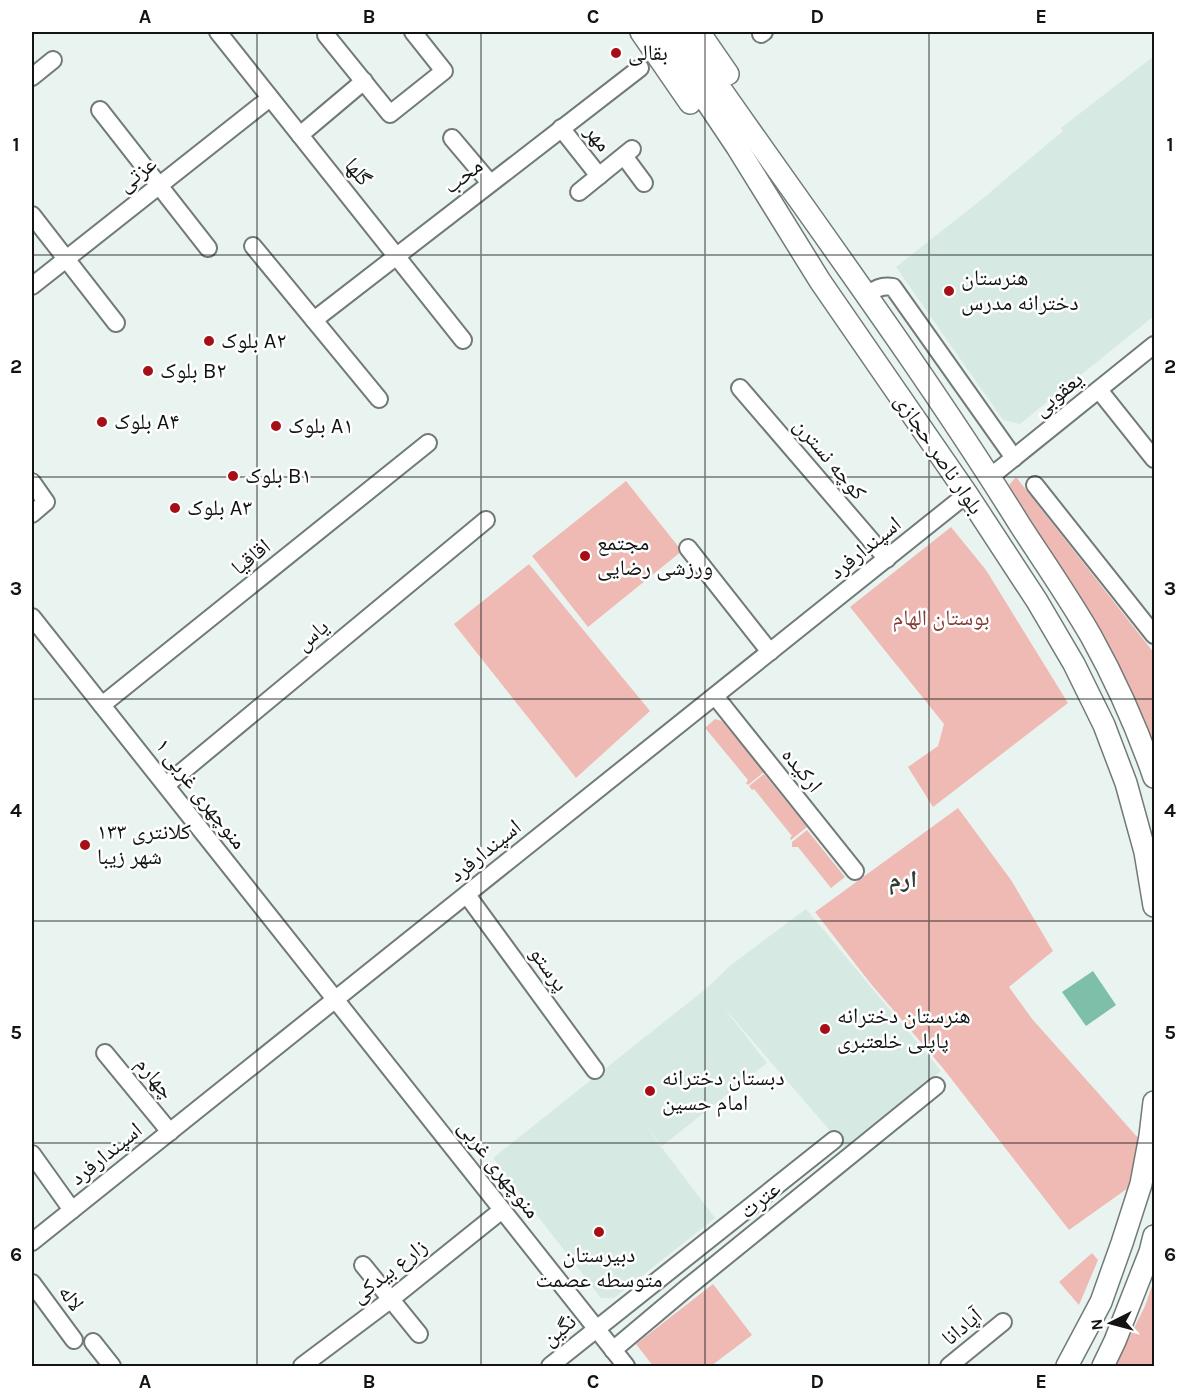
<svg xmlns="http://www.w3.org/2000/svg" width="1186" height="1398" font-family="Karla,'Noto Naskh Arabic',sans-serif">
<style>
.built{fill:#d6e9e3}
.green{fill:#f0bab4}
.water{fill:#7ebfaa}
.lines{fill:none;stroke-linecap:round;stroke-linejoin:round}
.minor-casing{stroke:#717a77;stroke-width:20}
.major-casing{stroke:#717a77;stroke-width:24}
.minor{stroke:#fff;stroke-width:16}
.major{stroke:#fff;stroke-width:21}
.grid{fill:none;stroke:#111413;stroke-width:1.5;stroke-opacity:0.55}
.poi-dot{fill:#a60f18;stroke:#fff;stroke-width:2}
.labels{text-anchor:middle;dominant-baseline:central;stroke-width:5;stroke-linejoin:round;paint-order:stroke}
.poi-label{font-size:22px;fill:#111413;stroke:#fff;text-anchor:start}
.street-label{font-size:22px;fill:#111413;stroke:#fff}
.park-label{font-size:22px;fill:#863c36;stroke:#fff}
.neighbourhood-label{font-size:24px;font-weight:bold;fill:#313936;stroke:#fff}
.neatline{fill:none;stroke:#111413;stroke-width:2}
.grid-label{font-size:20px;text-anchor:middle;font-weight:bold;fill:#111413}
</style>
<rect width="100%" height="100%" fill="#e9f4f0"/>
<g class="built">
<path d="M1154,56v195l-2,-1 2,3v63l-134,108 -17,-4 -107,-153 85,-67 82,-69 -2,-3z"/>
<path d="M806,909l135,162 -97,76 -123,-143 46,59 -105,83 -21,-26 74,98 -101,80h-13l-108,-140 215,-171 23,-22z"/>
</g>
<g class="green">
<path d="M1016,477l138,176v92l-24,-55 -34,-66 -87,-139z"/>
<path d="M626,481l56,70 -94,76 -56,-71z"/>
<path d="M951,527l35,43 82,133 -135,104 -25,-40 30,-21 6,-22 -94,-117z"/>
<path d="M529,564l121,147 -74,67 -122,-154z"/>
<path d="M715,719l7,2 42,51 -16,13 -2,-2 2,-3 -42,-51v-2z"/>
<path d="M764,774l43,53 -16,13 -1,-2 2,-2 -38,-47 -2,1 -3,-4z"/>
<path d="M958,808l53,72 42,71 -44,36 24,33 106,119 -11,49 -59,42 -127,-163 -71,-83 -56,-72z"/>
<path d="M807,830l38,47 -14,11 -33,-41h-6v-5z"/>
<path d="M1092,1253l6,7 -19,45 -20,-23z"/>
<path d="M1154,1280v86h-39l30,-60z"/>
<path d="M713,1284l39,51 -41,31h-58l-17,-22z"/>
</g>
<path class="water" d="M1093,971l23,34 -30,21 -24,-34z"/>
<g class="lines">
<defs>
<g id="minor">
<path d="M218,32l245,308"/>
<path d="M761,34l3,-2"/>
<path d="M326,35l64,79 54,-43 -31,-39"/>
<path d="M32,77l21,-17"/>
<path d="M100,110l108,138"/>
<path d="M561,128l38,48"/>
<path d="M300,135l64,-54"/>
<path d="M452,138l38,45"/>
<path d="M624,156l20,27"/>
<path d="M579,192l53,-43"/>
<path d="M32,215l84,108"/>
<path d="M253,246l126,153"/>
<path d="M32,286l238,-188"/>
<path d="M866,296c9,-7 15,-11 27,-9l121,171"/>
<path d="M314,320l326,-252"/>
<path d="M740,388l147,171"/>
<path d="M1099,390l55,69"/>
<path d="M990,477l164,-132"/>
<path d="M32,482l14,20 -14,12"/>
<path d="M1035,485l119,150"/>
<path d="M688,548l82,104"/>
<path d="M32,617l594,749"/>
<path d="M715,696l140,175"/>
<path d="M102,705l326,-262"/>
<path d="M166,785l320,-265"/>
<path d="M467,895l128,175"/>
<path d="M105,1053l65,79"/>
<path d="M32,1154l40,56"/>
<path d="M32,1242l935,-748"/>
<path d="M363,1265l56,69"/>
<path d="M32,1283l42,57"/>
<path d="M93,1342l19,24"/>
<path d="M613,1350l75,-63 248,-201"/>
<path d="M302,1366l88,-66 112,-90"/>
<path d="M550,1366l284,-226"/>
<path d="M949,1366l54,-44"/>
</g>
<g id="major">
<path d="M641,32l49,71"/>
<path d="M660,32l77,115 83,134 147,213 70,107 37,63 30,61 22,58 19,69 9,54"/>
<path d="M681,32c113,164 234,324 339,493 24,37 49,73 71,111 25,45 46,92 63,141"/>
<path d="M699,32l29,42"/>
<path d="M1067,1366l34,-64 21,-59 19,-59 9,-48 4,-34"/>
<path d="M1103,1366l12,-25 35,-89 4,-16"/>
</g>
</defs>
<use href="#minor" class="minor-casing"/>
<use href="#major" class="major-casing"/>
<use href="#minor" class="minor"/>
<use href="#major" class="major"/>
</g>
<path class="grid" d="M257,32v1334M481,32v1334M705,32v1334M929,32v1334M32,255h1122M32,477h1122M32,699h1122M32,921h1122M32,1143h1122"/>
<g class="poi-dot">
<circle cx="616" cy="53" r="6"/>
<circle cx="949" cy="291" r="6"/>
<circle cx="209" cy="341" r="6"/>
<circle cx="148" cy="371" r="6"/>
<circle cx="102" cy="422" r="6"/>
<circle cx="276" cy="426" r="6"/>
<circle cx="233" cy="476" r="6"/>
<circle cx="175" cy="508" r="6"/>
<circle cx="585" cy="556" r="6"/>
<circle cx="85" cy="845" r="6"/>
<circle cx="825" cy="1029" r="6"/>
<circle cx="650" cy="1091" r="6"/>
<circle cx="599" cy="1232" r="6"/>
</g>
<g class="labels">
<g class="poi-label">
<text x="628" y="53">بقالی</text>
<text x="961" y="278">هنرستان<tspan x="961" dy="25">دخترانه مدرس</tspan></text>
<text x="221" y="341">بلوک A۲</text>
<text x="160" y="371">بلوک B۲</text>
<text x="114" y="422">بلوک A۴</text>
<text x="288" y="426">بلوک A۱</text>
<text x="245" y="476">بلوک B۱</text>
<text x="187" y="508">بلوک A۳</text>
<text x="597" y="543">مجتمع<tspan x="597" dy="25">ورزشی رضایی</tspan></text>
<text x="97" y="832">کلانتری ۱۳۳<tspan x="97" dy="25">شهر زیبا</tspan></text>
<text x="837" y="1016">هنرستان دخترانه<tspan x="837" dy="25">پاپلی خلعتبری</tspan></text>
<text x="662" y="1078">دبستان دخترانه<tspan x="662" dy="25">امام حسین</tspan></text>
<text x="599" y="1255" text-anchor="middle">دبیرستان<tspan x="599" dy="25">متوسطه عصمت</tspan></text>
</g>
<g class="street-label">
<text transform="translate(598 138) rotate(51)">مهر</text>
<text transform="translate(358 172) rotate(51)">گلها</text>
<text transform="translate(137 174) rotate(-38)">عزتی</text>
<text transform="translate(463 176) rotate(-38)">محب</text>
<text transform="translate(1058 394) rotate(-39)">یعقوبی</text>
<text transform="translate(939 454) rotate(56)">بلوار ناصر حجازی</text>
<text transform="translate(830 459) rotate(50)">کوچه نسترن</text>
<text transform="translate(865 548) rotate(-39)">اسپندارفرد</text>
<text transform="translate(251 557) rotate(-39)">اقاقیا</text>
<text transform="translate(312 635) rotate(-40)">یاس</text>
<text transform="translate(802 770) rotate(51)">ارکیده</text>
<text transform="translate(201 794) rotate(52)">منوچهری غربی ۱</text>
<text transform="translate(485 851) rotate(-39)">اسپندارفرد</text>
<text transform="translate(549 969) rotate(54)">پرستو</text>
<text transform="translate(155 1078) rotate(51)">چهارم</text>
<text transform="translate(106 1154) rotate(-39)">اسپندارفرد</text>
<text transform="translate(499 1169) rotate(52)">منوچهری غربی</text>
<text transform="translate(760 1200) rotate(-39)">عترت</text>
<text transform="translate(389 1271) rotate(-38)">زارع بیدکی</text>
<text transform="translate(71 1298) rotate(54)">لاله</text>
<text transform="translate(962 1327) rotate(-40)">آپادانا</text>
<text transform="translate(559 1330) rotate(-39)">نگین</text>
</g>
<g class="park-label">
<text x="941" y="618">بوستان الهام</text>
</g>
<g class="neighbourhood-label">
<text x="903" y="879">ارم</text>
</g>
</g>
<rect width="1186" height="1398" fill="none" stroke="#ffffff" stroke-width="66"/>
<g transform="translate(1111 1323) rotate(264)" stroke="#ffffff" stroke-width="4.5" paint-order="stroke">
<path d="M0-4.5L10 22L0 15L-10 22Z" fill="#111413"/>
<text y="-9" font-size="16" font-weight="bold" text-anchor="middle" fill="#111413">N</text>
</g>
<rect x="33" y="33" width="1120" height="1332" class="neatline"/>
<g class="grid-label">
<text x="145" y="23">A</text>
<text x="369" y="23">B</text>
<text x="593" y="23">C</text>
<text x="817" y="23">D</text>
<text x="1041" y="23">E</text>
<text x="16" y="151">1</text>
<text x="1170" y="151">1</text>
<text x="16" y="373">2</text>
<text x="1170" y="373">2</text>
<text x="16" y="595">3</text>
<text x="1170" y="595">3</text>
<text x="16" y="817">4</text>
<text x="1170" y="817">4</text>
<text x="16" y="1039">5</text>
<text x="1170" y="1039">5</text>
<text x="16" y="1261">6</text>
<text x="1170" y="1261">6</text>
<text x="145" y="1388">A</text>
<text x="369" y="1388">B</text>
<text x="593" y="1388">C</text>
<text x="817" y="1388">D</text>
<text x="1041" y="1388">E</text>
</g>
</svg>
